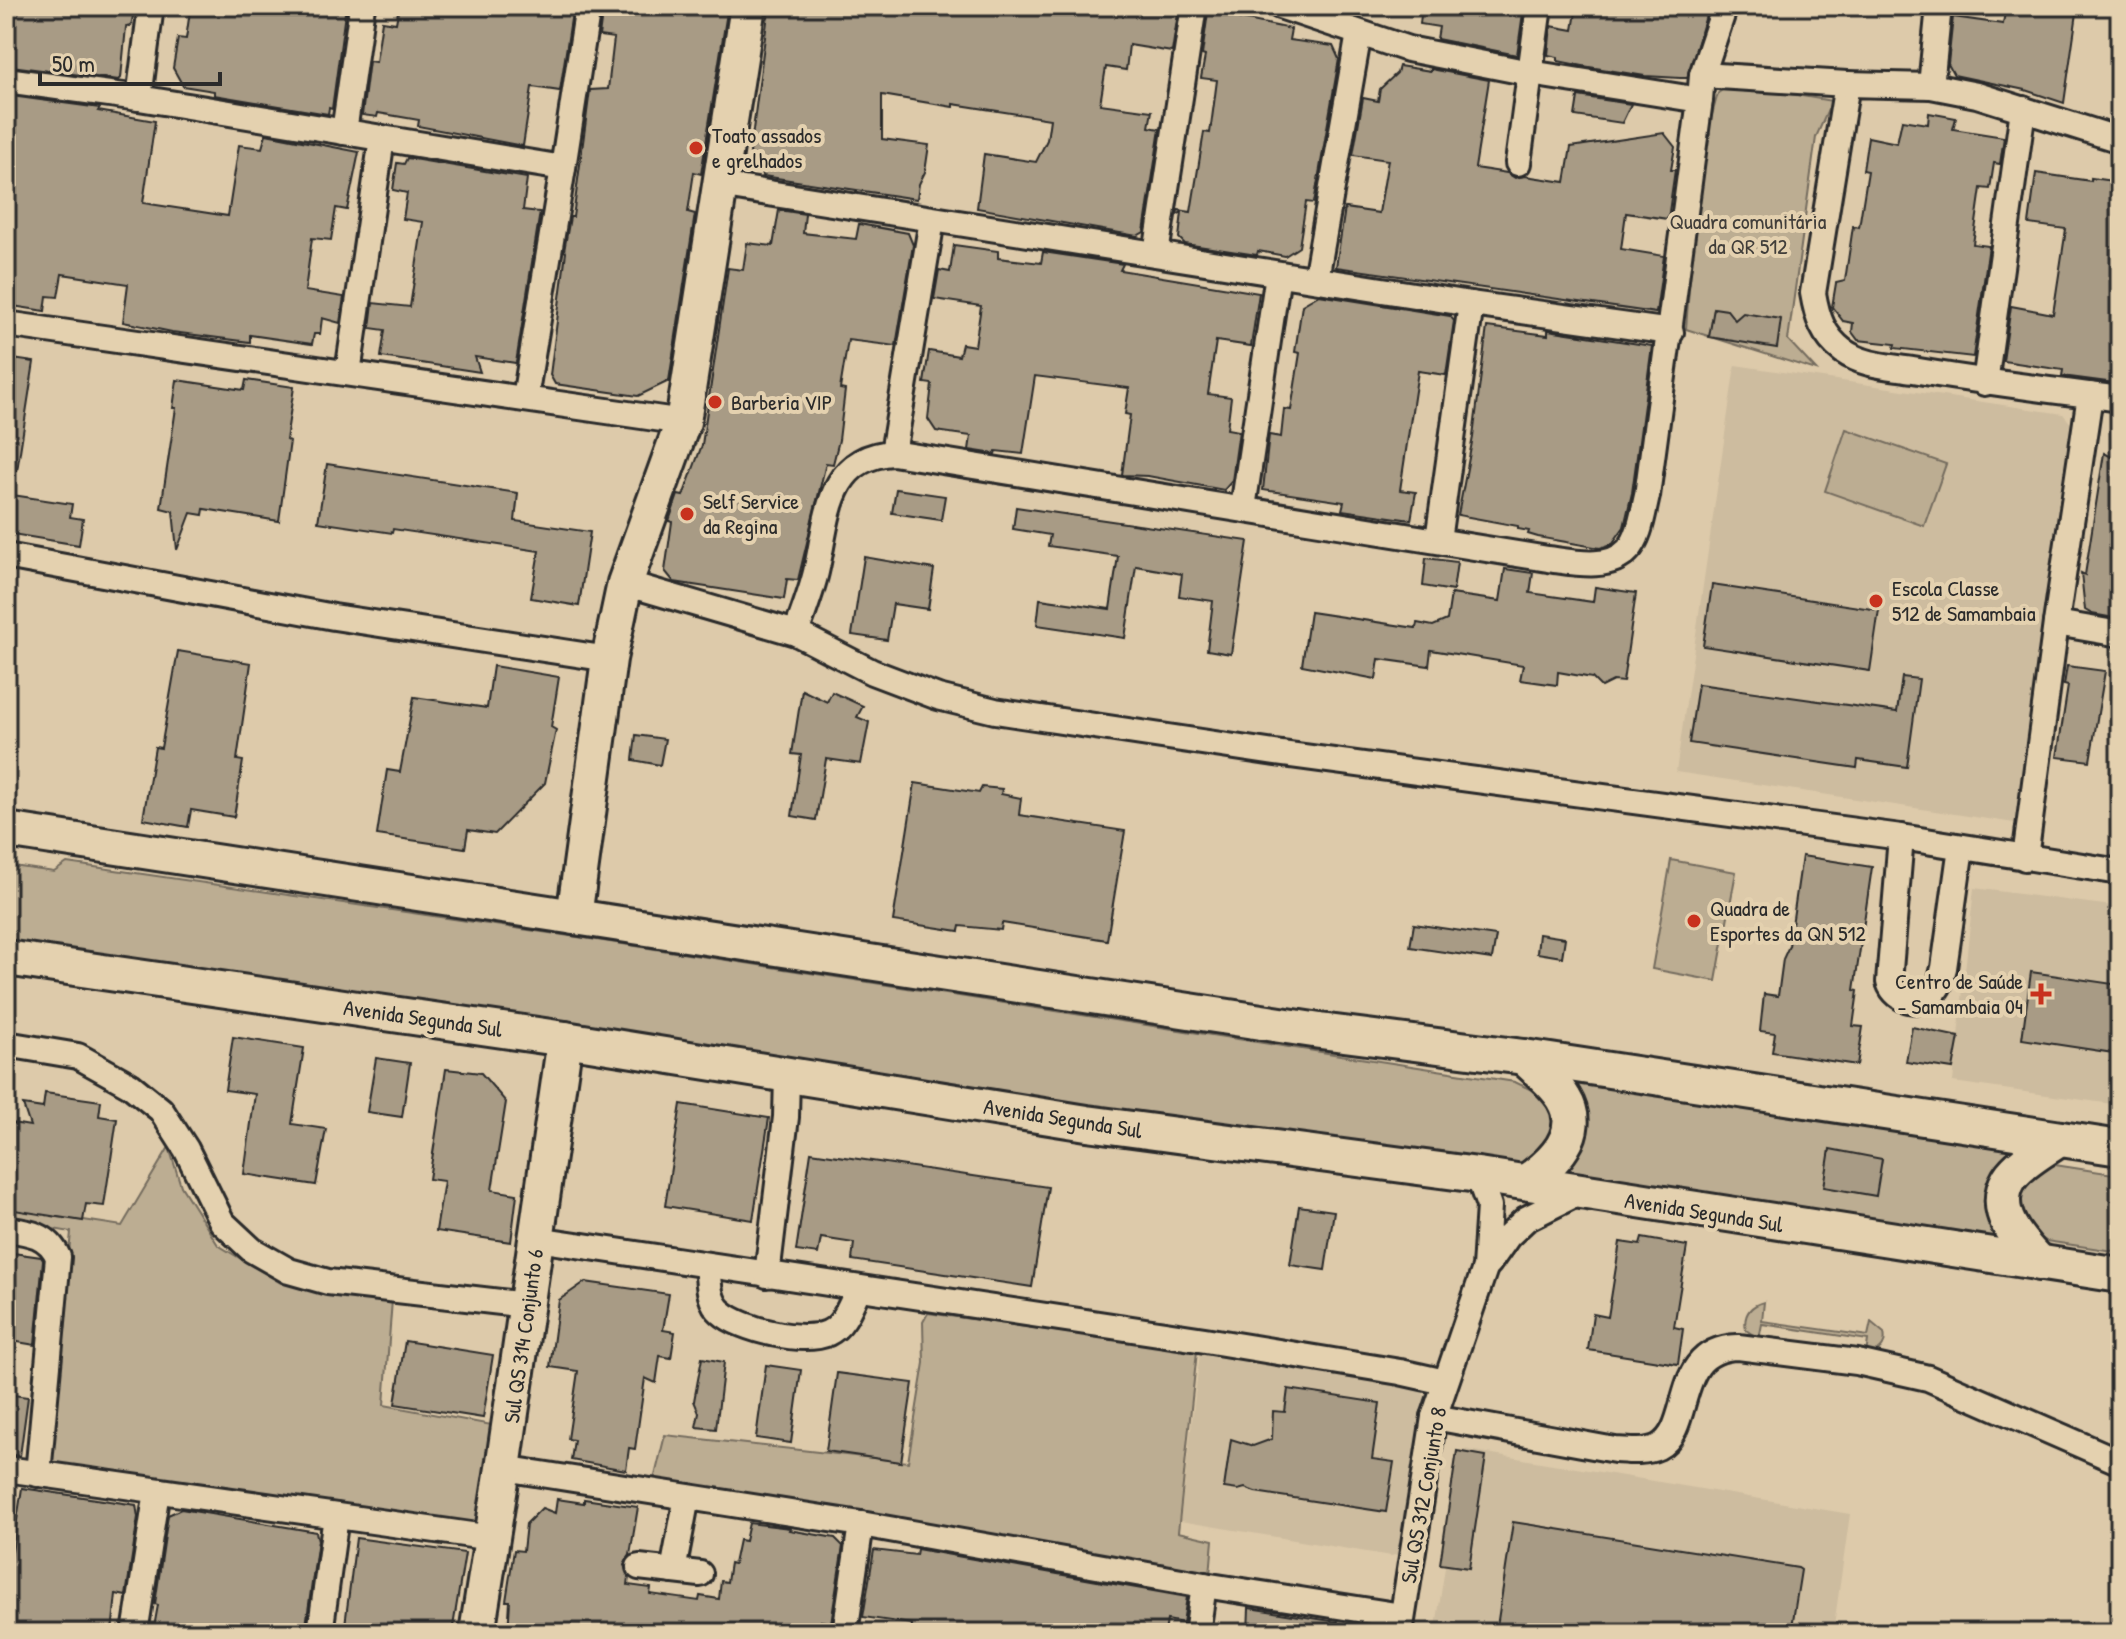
<svg xmlns="http://www.w3.org/2000/svg" width="2126" height="1639" font-family="'Patrick Hand',sans-serif">
<style>
.built{fill:#cdbc9f}
.green{fill:#bcad92;stroke:#746c5e;stroke-width:2}
.building{fill:#a89b85;stroke:#2b2b2b;stroke-width:2}
.lines{fill:none;stroke-linecap:round;stroke-linejoin:round}
.street-casing{stroke:#2b2b2b;stroke-width:30}
.secondary-casing{stroke:#2b2b2b;stroke-width:40}
.street{stroke:#e4d1af;stroke-width:24}
.secondary{stroke:#e4d1af;stroke-width:34}
.poi-dot{fill:#c8321e;stroke:#e4d1af;stroke-width:3}
.labels{text-anchor:middle;dominant-baseline:central;stroke-width:8;stroke-linejoin:round;paint-order:stroke}
.poi-label{font-size:22px;fill:#2b2b2b;stroke:#e4d1af;text-anchor:start}
.park-label{font-size:22px;fill:#413e3a;stroke:#e4d1af}
.street-label{font-size:22px;fill:#2b2b2b;stroke:#e4d1af}
</style>
<rect width="100%" height="100%" fill="#ddcaaa"/>
<filter id="ink" filterUnits="userSpaceOnUse"><feTurbulence type="fractalNoise" baseFrequency=".0125" numOctaves="2"/><feDisplacementMap in="SourceGraphic" scale="16" xChannelSelector="R" yChannelSelector="G"/><feConvolveMatrix kernelMatrix="1 2 1 2 8 2 1 2 1" color-interpolation-filters="sRGB"/></filter>
<g filter="url(#ink)">
<g class="built">
<path d="M1735,365l328,49 14,17 -56,393 -345,-52z"/>
<path d="M1974,888l146,19v198l-167,-23z"/>
<path d="M1200,1353l209,28 22,20 -28,152 -12,3 -211,-35z"/>
<path d="M1463,1449l387,65 -17,119h-398z"/>
</g>
<g class="green">
<path d="M1731,84l101,17 -16,36 -28,203 28,30 -130,-41 7,-95 17,-112 8,-29z"/>
<path d="M1846,429l100,35 -22,62 -99,-35z"/>
<path d="M1671,860l65,12 -20,109 -64,-12z"/>
<path d="M67,863l517,75 931,144 27,13 16,15 1,27 -25,32 -455,-57 -1073,-169v-78l48,7z"/>
<path d="M1569,1079l456,70 -14,97 -457,-68c43,-35 28,-53 15,-99z"/>
<path d="M169,1147l12,39 37,59 63,38 111,17 -8,105 113,21 -17,100 -431,-64 22,-230 -65,-11v-13l116,18z"/>
<path d="M2055,1165l65,10v77l-74,-11 -23,-15 -5,-35 24,-24z"/>
<path d="M1764,1302l-2,19 106,15 3,-14 13,11c3,14 -5,20 -18,22l2,-15 -106,-16 -3,15 -13,-9c-3,-15 3,-24 18,-28z"/>
<path d="M928,1313l269,38 -19,181 35,8 -3,35 -557,-91 12,-49 243,27 16,-99 -1,-41z"/>
</g>
<g class="building">
<path d="M6,6h129l-4,20 -5,1 -5,51 -2,2 -108,-14v-4l-5,-1z"/>
<path d="M198,6h148l-14,103 -3,-1 -1,6 -114,-19v-4l-31,-5 -10,-18 5,-30 8,1 4,-28 7,1z"/>
<path d="M399,6h174l-13,85 -28,-4 -9,59 -105,-20 1,-6 -41,-7 -1,4 -15,-2 7,-54 7,1 6,-41 14,2z"/>
<path d="M603,6h125l-27,168 -7,-2 -6,40 7,2 -26,167 -31,15 -83,-12 -5,-9 16,-123 -2,-1 6,-34h3l17,-127 18,-1 6,-51 -15,-2z"/>
<path d="M769,6l410,1 -7,45 -43,-7 -3,25 -20,-3 -6,37 52,7 -3,16 11,2 -16,103 -7,4 -160,-28 7,-54 52,8 11,-22 3,-21 -97,-15v3l-71,-12v44l47,6 -4,27 -6,12 -2,15 -154,-23 -13,-23z"/>
<path d="M1422,6h102l-7,49 -80,-16 2,-12 -19,-3z"/>
<path d="M1577,6l35,3 1,-3h96l-22,72h-7l-35,-2 -62,-10 -25,-5v-4l-10,-2 3,-29 22,4z"/>
<path d="M2006,6h72l-14,97 -39,-13 -71,-15 -6,-11 5,-47 50,7z"/>
<path d="M1208,12l83,17 -2,11 44,6 6,13 -25,144 -8,-1 -7,45 -14,9 -27,-5 -1,4 -72,-11 -6,-6 3,-26 -5,3 1,-5 13,2 13,-80 6,1 3,-22 4,-31 -16,-2 4,-22 -3,-1z"/>
<path d="M1399,66l32,5v-2l58,11 -14,88 32,5 8,5 10,-2 40,6 6,-35 93,-14 11,14 -4,23h4l-7,49 -42,-6 -5,36 43,7 -8,57 -320,-46 9,-59 34,5 9,-53 -35,-5 10,-57 15,3 2,-12 17,-16z"/>
<path d="M11,96l89,12 -2,3 57,10 -12,82 85,13 11,-71 23,3 4,-14 93,18 -12,58 -11,-2 -5,32 -19,-2 -7,53 39,6 -4,26 -18,-5 -2,16h-6l-2,10 -62,-9v7l-78,-10 -49,-10 5,-38 -66,-10 -4,23 -11,-1 -2,15 -39,-6v-207l5,1z"/>
<path d="M1578,97v-1l53,8 -9,19 -47,-7z"/>
<path d="M1929,113l27,5 -3,11 51,8 -4,27 -6,-1 -4,26 -9,-1 -8,56 16,2 -16,111 -79,-9 1,-4 -37,-4 -6,-8 1,-9 -10,-2 -11,-14 4,-24 9,-2 8,-55 6,1 9,-56 -5,-1 5,-33 29,6 5,-23 26,4z"/>
<path d="M407,158l120,20 -4,32 17,2 -24,151 -41,-6 5,15 -99,-15 4,-27 -15,-2 3,-25 37,4 13,-85 -20,-3 4,-26 -14,-3 4,-27 7,1z"/>
<path d="M2036,173l55,8v-3l29,4v196h-4l-1,5 -53,-7 1,-6 -60,-9 8,-55 42,8 13,-85 -37,-5z"/>
<path d="M779,210l26,4 -2,19 53,6 3,-15 49,9 5,12 -17,101 -48,-6 -8,49 5,1 -6,50 -6,24 -7,-1 -28,117 -11,-1 -3,20 -110,-17 -9,-11 7,-49 -3,-1 9,-26 5,1 19,-51 26,-177 15,2 4,-27 26,3z"/>
<path d="M954,245l44,6v7l43,5 2,-11 80,12 -3,6 139,23 -8,53 -35,-5 -8,53 23,3 -4,32 12,2 -7,50 -8,9 -76,-14 -26,-1 8,-60 -5,-1 4,-26 -94,-12 -12,78 -27,-3 -1,3 -26,-4 2,-14 -35,-5 -8,-12 4,-35 -8,-1 5,-32 30,5 3,-12 13,2 6,-40 -47,-7 5,-29 11,2z"/>
<path d="M1319,295l131,21 4,5 -8,54 -28,-4 -18,119 16,2 -5,28 -69,-10 2,-8 -81,-12 6,-55 12,2 3,-28 7,1 9,-57 -5,-1 7,-47z"/>
<path d="M1714,308l13,2 8,10 8,-7 38,6 -4,29 -68,-11z"/>
<path d="M1487,327l61,8v-5l104,16 -20,147 -8,34 -12,17 -12,4 -62,-11 -10,-3 1,-3 -11,-2v-3l-60,-11 15,-78z"/>
<path d="M6,358l28,4 -17,109 -11,-1z"/>
<path d="M177,380l67,10 2,-10 48,7 -8,53 4,1 -11,80 -75,-12 -1,6 -12,-2 -14,37 -4,-39 -12,-3 15,-100h-3z"/>
<path d="M2104,453l16,8v158l-28,-5 -7,-4 -4,-37 4,2z"/>
<path d="M327,464l191,29 -3,28 75,11 -11,74 -48,-8 8,-47 -146,-22 -1,4 -74,-11z"/>
<path d="M896,489l49,7 -4,24 -49,-7z"/>
<path d="M6,494l66,10 -2,13 13,2 -4,26 -73,-12z"/>
<path d="M1016,507l232,34 -17,113 -24,-4 6,-49 -34,-5 3,-22 -46,-8 -11,72 -88,-13 3,-26 70,10 8,-53 -70,-10 2,-11 -37,-6z"/>
<path d="M864,557l70,12 -6,40 -35,-5 -6,36 -35,-5z"/>
<path d="M1426,558l31,4 -4,29 -30,-5z"/>
<path d="M1505,569l28,4 -3,20 63,9 2,-15 41,6 -13,89 -10,-1 -12,6 -9,-9 -34,-6 -1,13 -37,-5 3,-15 -92,-15 -2,16 -50,-7 -3,20 -74,-14 8,-53 106,16 1,-5 16,3 14,-6 4,-26 49,7z"/>
<path d="M1712,585l167,25 -9,61 -167,-25z"/>
<path d="M178,651l73,12 -14,97 6,1 -9,56 -43,-7 -3,17 -45,-8 12,-72 6,1z"/>
<path d="M493,666l66,11 -8,50 5,3 -11,53 -50,51 -27,-4 -3,18 -88,-13 10,-65 13,2 14,-75 73,11z"/>
<path d="M2067,666l38,5 -15,90 -33,-4 11,-71 -4,-1z"/>
<path d="M1902,677l17,2 -12,88 -49,-7 -1,8 -168,-25 9,-59 199,28z"/>
<path d="M802,690l25,12 5,-10 31,14 -6,11 12,5 -8,42 -35,-5 -10,61 -24,-4 9,-61 -9,-1z"/>
<path d="M636,735l29,4 -5,26 -27,-5z"/>
<path d="M915,783l64,10 3,-6 20,2 -1,5 20,4 -2,17 106,16 -18,109 -105,-17 -1,7 -41,-4 -1,5 -66,-10z"/>
<path d="M1802,856l70,11 -18,123 4,1 -5,35 10,1 -6,38 -85,-13 3,-19 -15,-2 4,-37 14,2 5,-37 6,-13z"/>
<path d="M1414,924l82,12 -4,23 -82,-12z"/>
<path d="M1539,934l26,4 -3,19 -25,-4z"/>
<path d="M2031,972l89,13v69l-98,-15z"/>
<path d="M1912,1027l47,10 -6,32 -47,-7z"/>
<path d="M233,1037l71,11 -12,76 34,5 -10,56 -72,-11 11,-80 -30,-4z"/>
<path d="M376,1058l34,5 -8,54 -35,-5z"/>
<path d="M446,1069l35,4 25,29 -14,88 25,4 -6,48 -75,-11 8,-50 -15,-2z"/>
<path d="M45,1093l56,8 -2,15 18,3 -13,87 -18,-2 -3,17 -75,-12 5,-41 -7,-1v-45l24,4 -7,-21 20,3z"/>
<path d="M681,1104l88,14 -16,102 -88,-14z"/>
<path d="M1830,1149l52,10 -6,37 -52,-9z"/>
<path d="M811,1152l237,35 -16,100 -180,-27 2,-17 -33,-5 -3,16 -22,-3z"/>
<path d="M1299,1206l35,5 -9,59 -35,-5z"/>
<path d="M1642,1238l45,8 -13,81 9,2 -5,35 -90,-14 5,-36 15,3 12,-75 20,3z"/>
<path d="M6,1252l35,5 2,3 -8,85 -29,-5z"/>
<path d="M585,1282l84,12 -6,36 12,2 -4,26 -11,-2 -4,27 -11,-5 -10,71 -6,-1 -3,22 -55,-10 3,-20 -6,-1 10,-68 -28,-4 9,-67z"/>
<path d="M405,1341l88,14 -10,63 -88,-14z"/>
<path d="M702,1358l22,4 -8,67 -20,-2 3,-14 -5,-12z"/>
<path d="M766,1365l35,5 -10,73 -35,-5z"/>
<path d="M837,1373l76,10 -12,79 -75,-11z"/>
<path d="M1288,1389l92,14 -8,56 22,3 -8,50 -131,-20 -10,-4 -7,2 -14,-2 7,-49 22,7 19,-7 1,-28 12,1z"/>
<path d="M6,1394l22,3 -8,59 -14,-2z"/>
<path d="M1457,1451l29,5 -17,112 -29,-4z"/>
<path d="M22,1488l114,17 2,12 -12,79 -10,-2 -4,39h-106v-62l3,1z"/>
<path d="M557,1499l27,4v-4l54,8 -8,48 -6,10 5,12 -1,8 23,3 -1,6 49,7 1,-5 19,3 2,-18 6,1 3,-19 4,1 5,-24 6,1 4,-18 41,5 -1,2 46,8 8,8 -12,77 -10,-2 -2,12h-311l2,-32h-4l8,-51 9,1 3,-27 16,-16 13,5z"/>
<path d="M181,1509l135,23 2,8 -13,93h-152l5,-28 -3,-1 13,-89z"/>
<path d="M1513,1522l285,46 3,2 -10,63h-295z"/>
<path d="M356,1538l109,15 -13,80h-108z"/>
<path d="M917,1549l270,48 -4,26 -16,-3 -2,13h-244l-10,-1 1,-8 -49,-7 11,-67 42,5z"/>
<path d="M1249,1608l89,14v11h-90z"/>
</g>
<g class="lines">
<defs>
<g id="street">
<path d="M1280,6l128,43 122,24 170,27 2,-25 23,-69"/>
<path d="M1939,6l-8,80 -84,-2 -34,209c4,24 10,43 30,58 21,15 46,15 70,19 69,12 138,20 207,29"/>
<path d="M1702,75l145,9"/>
<path d="M6,80l133,18 424,70 25,-162"/>
<path d="M1931,86l46,9 143,45"/>
<path d="M139,98l12,-92"/>
<path d="M344,132l18,-126"/>
<path d="M1518,163l21,-157"/>
<path d="M718,185l753,119 200,28"/>
<path d="M1156,254l38,-248"/>
<path d="M1316,279l43,-246"/>
<path d="M6,324l677,98"/>
<path d="M348,373l34,-235"/>
<path d="M1985,383l38,-274"/>
<path d="M2090,395l-34,228 64,11"/>
<path d="M525,398l38,-230"/>
<path d="M893,453l39,-233"/>
<path d="M1243,508l35,-234"/>
<path d="M1438,540l33,-236"/>
<path d="M6,556l328,61 275,42"/>
<path d="M625,583l171,50c7,-20 15,-40 20,-61 12,-51 10,-115 77,-119l655,106c24,3 61,12 80,-9 12,-12 15,-38 19,-54l53,-396"/>
<path d="M796,633l76,39 66,25 57,14 280,42 626,84 219,35"/>
<path d="M1901,837l-12,145c7,21 35,26 48,6 4,-5 5,-14 7,-20l17,-121"/>
<path d="M2025,858l31,-235"/>
<path d="M6,1044l72,12 52,29 31,25 25,39 36,73 30,28 37,21 39,11 198,23"/>
<path d="M6,1229c22,3 42,5 52,28l-20,217"/>
<path d="M537,1239l668,101 195,32 45,10"/>
<path d="M1489,1263l19,-27 18,-17 54,-27"/>
<path d="M707,1266c2,16 1,35 14,46 20,18 83,32 107,21 17,-8 23,-30 31,-45"/>
<path d="M767,1275l19,-158 1,-42"/>
<path d="M1434,1417l181,33c14,1 30,3 43,-3 37,-19 12,-98 80,-100l119,15 71,16 192,84"/>
<path d="M503,1468l358,56 343,61 -7,48"/>
<path d="M6,1469l486,69"/>
<path d="M639,1567l61,7"/>
<path d="M673,1571l14,-74"/>
<path d="M1204,1585l198,31"/>
<path d="M135,1633l22,-142"/>
<path d="M320,1633l16,-117"/>
<path d="M845,1633l16,-109"/>
<path d="M1400,1633l34,-216 51,-149 4,-62 -11,-31"/>
</g>
<g id="secondary">
<path d="M6,830l1314,201 204,26 596,91"/>
<path d="M574,917l35,-258 16,-76 58,-161 65,-416"/>
<path d="M6,958l559,81 522,84 391,52 642,100"/>
<path d="M1524,1057c13,13 31,26 40,42 21,34 -12,65 -38,83"/>
<path d="M2039,1263c-20,-21 -49,-52 -30,-84 10,-16 35,-29 50,-40"/>
<path d="M477,1633l26,-165 62,-429"/>
</g>
</defs>
<use href="#street" class="street-casing"/>
<use href="#secondary" class="secondary-casing"/>
<use href="#street" class="street"/>
<use href="#secondary" class="secondary"/>
</g>
</g>
<g class="poi-dot">
<circle cx="696" cy="148" r="8"/>
<circle cx="715" cy="402" r="8"/>
<circle cx="687" cy="514" r="8"/>
<circle cx="1876" cy="601" r="8"/>
<circle cx="1694" cy="921" r="8"/>
<path d="M2037 982h8v8h8v8h-8v8h-8v-8h-8v-8h8z"/>
</g>
<g class="labels">
<g class="poi-label">
<text x="712" y="135">Toato assados<tspan x="712" dy="25">e grelhados</tspan></text>
<text x="731" y="402">Barberia VIP</text>
<text x="703" y="501">Self Service<tspan x="703" dy="25">da Regina</tspan></text>
<text x="1892" y="588">Escola Classe<tspan x="1892" dy="25">512 de Samambaia</tspan></text>
<text x="1710" y="908">Quadra de<tspan x="1710" dy="25">Esportes da QN 512</tspan></text>
<text x="2023" y="981" text-anchor="end">Centro de Saúde<tspan x="2023" dy="25">- Samambaia 04</tspan></text>
</g>
<g class="park-label">
<text x="1748" y="221">Quadra comunitária<tspan x="1748" dy="25">da QR 512</tspan></text>
</g>
<g class="street-label">
<text transform="translate(423 1018) rotate(8)">Avenida Segunda Sul</text>
<text transform="translate(1063 1118) rotate(9)">Avenida Segunda Sul</text>
<text transform="translate(1704 1212) rotate(9)">Avenida Segunda Sul</text>
<text transform="translate(523 1336) rotate(-82)">Sul QS 314 Conjunto 6</text>
<text transform="translate(1423 1495) rotate(-80)">Sul QS 312 Conjunto 8</text>
</g>
</g>
<rect width="2126" height="1639" fill="none" stroke="#e4d1af" stroke-width="32"/>
<rect x="16" y="16" width="2094" height="1607" fill="none" stroke="#2b2b2b" stroke-width="3" filter="url(#ink)"/>
<path d="M40 72v12h180v-12" fill="none" stroke="#2b2b2b" stroke-width="4"/>
<text x="52" y="72" font-size="24" fill="#2b2b2b" stroke="#e4d1af" stroke-width="6" paint-order="stroke">50 m</text>
</svg>
